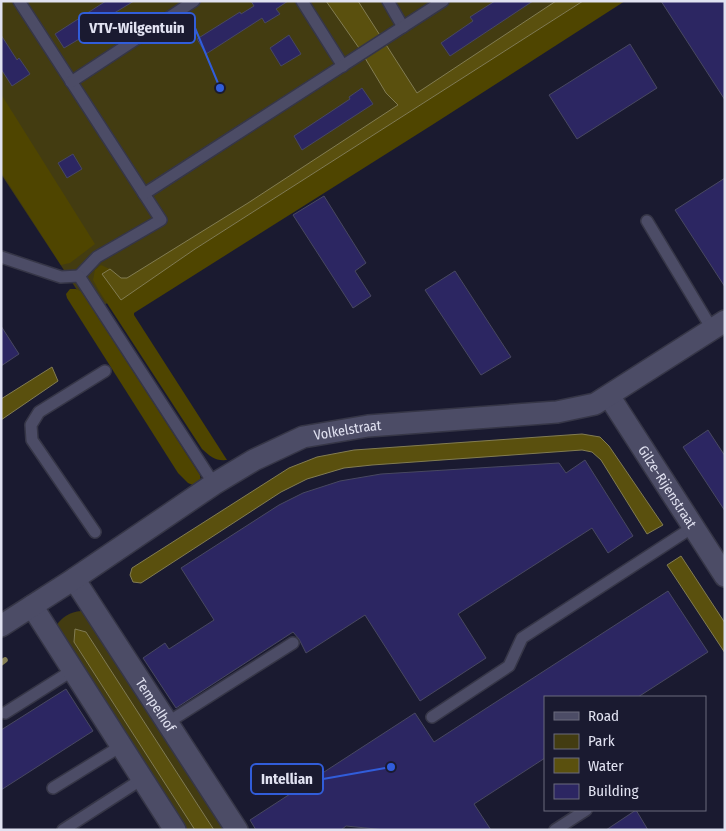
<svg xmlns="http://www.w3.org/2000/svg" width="726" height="831" font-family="'Fira Sans Condensed',sans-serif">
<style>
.green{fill:#433c11}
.forest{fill:#4f4500}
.water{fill:#5a500e;stroke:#827c52}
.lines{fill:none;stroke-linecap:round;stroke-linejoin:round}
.stream{stroke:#827c52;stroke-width:5.5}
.building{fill:#2c2662;stroke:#484861}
.lane-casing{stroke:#363647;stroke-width:14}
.street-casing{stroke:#363647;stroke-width:24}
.lane{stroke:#4c4c66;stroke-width:11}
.street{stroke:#4c4c66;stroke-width:21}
.labels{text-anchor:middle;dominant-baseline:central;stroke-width:4;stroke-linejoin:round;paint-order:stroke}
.street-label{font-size:14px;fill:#e1e2f1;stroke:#1a1a30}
.leader{fill:none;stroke:#315dda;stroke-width:2}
.callout-dot{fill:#315dda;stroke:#1a1a30;stroke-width:2}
.callout{fill:#1a1a30;stroke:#315dda;stroke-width:2}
.callout-label{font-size:15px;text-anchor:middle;font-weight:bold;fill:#e1e2f1}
</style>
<rect width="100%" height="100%" fill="#1a1a30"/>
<g class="green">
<path d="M1,1h571l-480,312 -91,-139z"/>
<path d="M81,611l6,2 143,217h-16l-128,-198 -10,-3 -2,13 121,188h-14l-125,-204c6,-9 14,-14 25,-15z"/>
</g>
<g class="forest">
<path d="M583,1h42l-193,124 -298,188v2l93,145c-12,1 -16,-3 -25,-11l-103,-158 -6,-11 2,-10 6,-5 9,4 -8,5 19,25 74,-50z"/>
<path d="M1,94l94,150 -25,19 -9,2 -60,-93z"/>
<path d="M70,289h6l6,3 118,183 1,7 -6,4 -7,-3 -10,-10 -111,-175 -1,-4z"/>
</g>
<g class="water">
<path d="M326,1h32l59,92 139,-92h27l-388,248 -74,51 -19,-26 8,-5 11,9h6l121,-75 150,-98 -12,-12 -27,-45z"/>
<path d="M52,367l6,14 -57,39v-21z"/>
<path d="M582,434l18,3 9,9 54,79 -16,9 -46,-74 -9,-8 -10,-2 -210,15 -28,3 -37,11 -26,13 -140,91 -8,-1 -3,-7 2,-7 157,-100 28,-11 37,-7z"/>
<path d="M681,556l44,67v30l-58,-88z"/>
<path d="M75,629l11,3 128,198h-19l-121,-188z"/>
</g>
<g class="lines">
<path class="stream" d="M1,663l4,-3"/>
</g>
<g class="building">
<path d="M106,1h28l-33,20 2,4 -39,23 -9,-14z"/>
<path d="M251,1h37l-12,8 4,5 -15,9 -3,-5 -56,36 -9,-15 43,-27 1,2 13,-8z"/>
<path d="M495,1h38l-83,55 -9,-13 32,-22 -3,-4z"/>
<path d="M661,1h64v99z"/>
<path d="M1,35l16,25 2,-2 11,16 -18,12 -11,-17z"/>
<path d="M289,35l12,19 -20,12 -11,-18z"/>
<path d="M630,44l27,44 -80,51 -28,-44z"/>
<path d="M362,88l11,16 -71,46 -8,-14 56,-37 -1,-2z"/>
<path d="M73,154l9,15 -15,9 -9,-15z"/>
<path d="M725,178v109l-50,-77z"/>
<path d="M324,196l42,67 -11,8 16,25 -18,12 -60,-93z"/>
<path d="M455,271l56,86 -30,18 -56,-85z"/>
<path d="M1,326l18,28 -18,12z"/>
<path d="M708,430l17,26v55l-42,-64z"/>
<path d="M585,460l48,76 -25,17 -16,-25 -134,86 28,44 -66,43 -55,-86 -59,38 -7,-14 -6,-7 -117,76 -33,-50 22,-15 4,6 45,-29 -33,-52 98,-63 24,-12 37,-12 41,-7 178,-11 7,10z"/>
<path d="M668,591l40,61 -70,45h-93v61l-71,46 17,26h-105l-40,-4 -5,4h-85l-6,-10 165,-107 19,29z"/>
<path d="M66,689l27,42 -92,59v-60z"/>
<path d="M636,810l12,20h-42z"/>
</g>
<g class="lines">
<defs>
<g id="lane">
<path d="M19,1l142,219 -64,37 -18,19"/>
<path d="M302,1l41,65"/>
<path d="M388,1l15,26"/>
<path d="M71,82l123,-81"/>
<path d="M144,194l299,-193"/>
<path d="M647,221l65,108"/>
<path d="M1,257l60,20 18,-1 135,208"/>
<path d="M95,532l-63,-92 -1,-15 8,-13 66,-41"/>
<path d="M5,713l68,-43"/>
<path d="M432,717l77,-51 13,-28 171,-111"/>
<path d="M167,723l126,-80"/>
<path d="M53,788l68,-42"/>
<path d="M63,830l79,-51"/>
<path d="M555,830l31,-20"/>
</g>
<g id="street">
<path id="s1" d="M609,396l116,180"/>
<path id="s2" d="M74,579l163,251"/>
<path d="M32,606l143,224"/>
<path id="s3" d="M1,626l73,-47 140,-95 40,-24 49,-23 65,-11 189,-14 38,-8 130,-83"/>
</g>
</defs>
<use href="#lane" class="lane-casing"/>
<use href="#street" class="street-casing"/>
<use href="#lane" class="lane"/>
<use href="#street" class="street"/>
</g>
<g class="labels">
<g class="street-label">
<text stroke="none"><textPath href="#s3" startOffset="402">Volkelstraat</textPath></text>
<text stroke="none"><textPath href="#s1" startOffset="108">Gilze-Rijenstraat</textPath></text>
<text stroke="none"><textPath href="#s2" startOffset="150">Tempelhof</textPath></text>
</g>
</g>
<path class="leader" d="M220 88L195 28M391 767L323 779"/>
<g class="callout-dot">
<circle cx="220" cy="88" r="5"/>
<circle cx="391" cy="767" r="5"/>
</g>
<g class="callout">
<rect x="79" y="13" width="116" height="30" rx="5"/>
<rect x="251" y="764" width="72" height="30" rx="5"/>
</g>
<g class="callout-label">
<text x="137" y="33">VTV-Wilgentuin</text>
<text x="287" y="784">Intellian</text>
</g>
<rect width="726" height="831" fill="none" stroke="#e1e2f1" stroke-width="5"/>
<rect x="544" y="696" width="162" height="115" fill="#1a1a30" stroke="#6a6a7d"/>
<rect x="554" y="712" width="25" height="8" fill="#4c4c66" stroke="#6a6a7d"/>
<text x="588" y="721" font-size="15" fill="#e1e2f1">Road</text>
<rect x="554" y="734" width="25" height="15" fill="#433c11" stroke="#6a6a7d"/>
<text x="588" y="746" font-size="15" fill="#e1e2f1">Park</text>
<rect x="554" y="758" width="25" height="15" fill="#5a500e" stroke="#6a6a7d"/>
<text x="588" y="771" font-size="15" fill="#e1e2f1">Water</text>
<rect x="554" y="784" width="25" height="15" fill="#2c2662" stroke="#6a6a7d"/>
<text x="588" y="796" font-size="15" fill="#e1e2f1">Building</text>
</svg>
